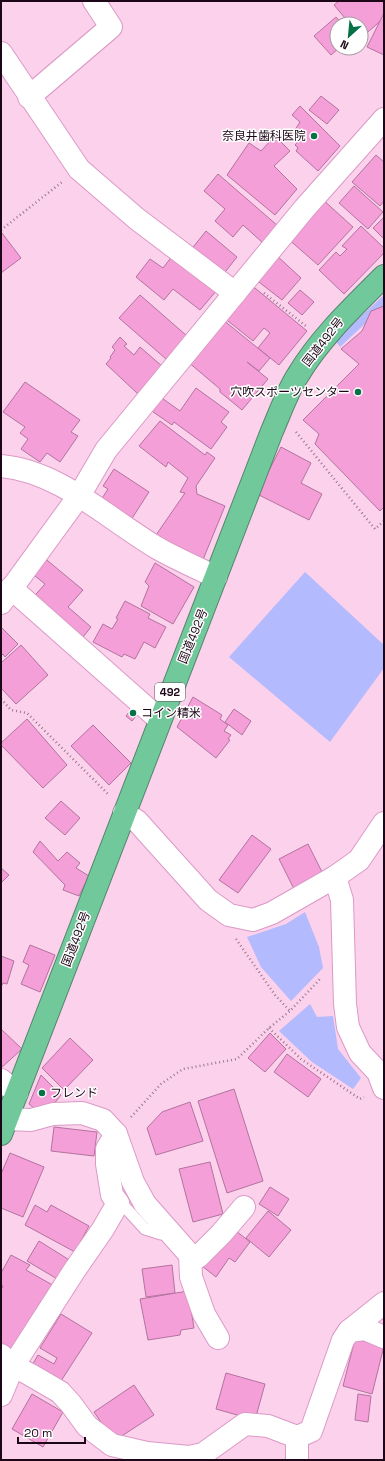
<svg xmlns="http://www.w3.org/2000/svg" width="385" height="1461" font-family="'Space Grotesk','Noto Sans JP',sans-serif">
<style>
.green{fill:#b3bafd}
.building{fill:#f59fd9;stroke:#b2739e}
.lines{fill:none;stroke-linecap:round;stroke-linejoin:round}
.lane-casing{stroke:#dc99c6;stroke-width:13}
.street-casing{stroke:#dc99c6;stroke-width:24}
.highway-casing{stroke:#54856d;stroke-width:24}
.path{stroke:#99788e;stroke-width:2.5;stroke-dasharray:1 3;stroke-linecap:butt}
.lane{stroke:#fff;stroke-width:11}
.street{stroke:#fff;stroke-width:22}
.highway{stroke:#71c99b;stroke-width:22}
.poi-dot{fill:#067047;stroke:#fff;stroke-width:1.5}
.labels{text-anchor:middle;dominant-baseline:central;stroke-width:3;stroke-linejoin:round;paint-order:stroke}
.shield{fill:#fff;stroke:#61515d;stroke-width:1}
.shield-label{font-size:11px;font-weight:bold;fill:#1d0617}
.poi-label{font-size:12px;fill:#1d0617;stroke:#fff;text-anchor:end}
.street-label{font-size:12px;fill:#1d0617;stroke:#fff}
</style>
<rect width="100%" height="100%" fill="#fbd1ec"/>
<g class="green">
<path d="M384,295v11l-44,41 -5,-7z"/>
<path d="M305,572l79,73v23l-54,74 -101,-85z"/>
<path d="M305,912l14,35 4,21 -32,33 -30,-34 -14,-30 39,-13z"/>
<path d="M310,1004l7,13 16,-1 5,33 23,29 -8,11 -41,-27 -33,-31z"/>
</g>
<g class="building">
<path d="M339,1h45v17l-22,19 -1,-13h-11l-16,-19z"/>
<path d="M384,13v42l-17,-8z"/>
<path d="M336,17l6,7h-5v24h2l-8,7 -17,-19z"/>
<path d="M321,96l18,14 -12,14 -18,-14z"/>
<path d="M300,106l40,40 -22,25 -22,-20 2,-3 -3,-3 5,-6 -7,-6 7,-11 -8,-7z"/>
<path d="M275,136l15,15 -16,15 23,23 -22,26 -48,-40 22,-32 12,8z"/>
<path d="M376,155l8,7v39l-4,5 -28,-24z"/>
<path d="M218,174l60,52 -15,17 -20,-18 -10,12 -18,-16 10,-12 -21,-18z"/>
<path d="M354,186l29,26 -15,17 -29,-26z"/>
<path d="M321,198l32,29 -35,38 -32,-28z"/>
<path d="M384,217v22l-11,-11z"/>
<path d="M361,226l23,22v5l-40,41 -25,-24 17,-18 4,4 7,-7 -5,-3z"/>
<path d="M206,231l31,26 -15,19 -32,-25z"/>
<path d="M2,233l19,25 -20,15v-39z"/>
<path d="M275,254l26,24 -19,22 -27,-21z"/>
<path d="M173,255l44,35 -17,20 -27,-21 -9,11 -28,-23 14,-18 13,9z"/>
<path d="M250,284l57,47 -28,34 -21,-17 12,-15 -6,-5 -11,13 -30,-24z"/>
<path d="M300,290l14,12 -12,13 -14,-12z"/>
<path d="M140,295l47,41 -21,23 -47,-41z"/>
<path d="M384,306v201l-4,4 -65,-67 4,-10 -16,-14 56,-56 -18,-15 21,-18 9,-20z"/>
<path d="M222,319l48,39 -11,13 -12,-9 21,17 -26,31 -22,-18v-3l-33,-28z"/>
<path d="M120,337l7,7 -3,2 10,9 6,-8 23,20 -25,27 -32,-30 5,-6 -1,-1 5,-7 -3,-3z"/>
<path d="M25,382l55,38 -9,12 7,4 -18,26 -13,-9 -7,9 -19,-13 7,-10 -8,-6 5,-6 -22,-15z"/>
<path d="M196,388l33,24 -8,10 6,5 -16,22 -37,-27 -2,3 -23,-16 10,-13 21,15z"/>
<path d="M160,421l45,34 2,-3 8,6 -19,28 1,8 28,12 -23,56 -48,-24 31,-45 -5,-1 8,-14 -20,-16 -2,5 -27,-21z"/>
<path d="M281,447l30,16 -10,20 21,11 -13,26 -52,-26z"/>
<path d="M114,469l35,23 -20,31 -30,-20 9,-14 -5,-3z"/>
<path d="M42,556l41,34 -15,17 23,20 -12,15 -49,-41 15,-17 -16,-13z"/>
<path d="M155,563l39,24 -21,37 -32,-18 8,-20 -4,-4z"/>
<path d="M125,601l25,13 -2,4 18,9 -11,21 -11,-6 -9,17 -11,-5 -2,3 -29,-15 10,-18 9,5 6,-10 -2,-1z"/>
<path d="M1,627l17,17 -13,13 -2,-3 -2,2z"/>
<path d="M21,645l27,30 -32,29 -15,-16v-25z"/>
<path d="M193,697l29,18 -2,4 8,6 -4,6 7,4 -3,4 2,1 -14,18 -39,-31z"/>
<path d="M134,706l6,5 -8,10 -6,-5z"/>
<path d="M234,709l17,12 -9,14 -17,-13z"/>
<path d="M27,719l40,46 -24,23 -42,-43v-2z"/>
<path d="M93,725l38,38 -22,22 -38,-39z"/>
<path d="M61,801l19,17 -15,17 -20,-17z"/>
<path d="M252,835l19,14 -33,44 -19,-13z"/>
<path d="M40,841l18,20 9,-9 13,11 -4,5 13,8 -10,20 -16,-6 2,-5 -32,-33z"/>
<path d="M308,844l15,30 -29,15 -15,-30z"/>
<path d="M1,868l8,7 -8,8z"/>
<path d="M30,945l25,10 -15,37 -19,-8 8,-19 -6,-3z"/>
<path d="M1,956l13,5 -7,23 -4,-1 -2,4z"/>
<path d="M1,1029l21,20 -21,19z"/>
<path d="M270,1033l16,16 -21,23 -17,-14z"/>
<path d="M70,1038l23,22 -29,30 -22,-22z"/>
<path d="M287,1054l34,25 -13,18 -34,-25z"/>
<path d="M41,1075l20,20 -12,15 -9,3 -11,-9z"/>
<path d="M234,1089l29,92 -36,12 -29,-92z"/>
<path d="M190,1102l13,39 -47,14 -9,-27 15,-16z"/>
<path d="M54,1127l43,5 -3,24 -43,-5z"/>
<path d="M10,1153l34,14 -21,50 -22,-9v-34z"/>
<path d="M210,1162l13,52 -30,8 -14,-53z"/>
<path d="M270,1187l19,12 -11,17 -19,-12z"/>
<path d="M35,1205l12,7 4,-7 38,21 -14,26 -50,-27z"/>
<path d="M268,1211l23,19 -22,27 -23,-19z"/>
<path d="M231,1227l19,15 -15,20 -6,-4 -13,19 -19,-15z"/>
<path d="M39,1241l32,20 -12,19 -32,-19z"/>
<path d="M11,1255l19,10 -4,5 30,17 -39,69 -16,-9v-57l2,-4 -2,-1v-12z"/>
<path d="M172,1265l3,28 -29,4 -4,-28z"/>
<path d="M188,1291l6,37 -13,2 -1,5 -32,5 -8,-41z"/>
<path d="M61,1314l31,19 -33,51 -29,-15 8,-14 16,9 3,-6 -17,-10z"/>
<path d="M355,1339l29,7 -12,48 -29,-8z"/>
<path d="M226,1373l39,11 -10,36 -39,-11z"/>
<path d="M134,1385l20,30 -40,26 -20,-29z"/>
<path d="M32,1394l31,18 -20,35 -31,-18z"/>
<path d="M358,1394l13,2 -3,26 -13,-2z"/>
</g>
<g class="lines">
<defs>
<path id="lane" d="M118,1203l6,3 21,23 16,5 6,-4"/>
<g id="street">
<path d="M1,53l78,116 58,50 98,74"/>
<path d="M29,97l82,-70 -17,-26"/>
<path d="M1,466c59,5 108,54 158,83 18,10 38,19 57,28"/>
<path d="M11,588l149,132"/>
<path d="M1,603l78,-107 27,-46 198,-241 80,-90"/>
<path d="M124,813l13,8 71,79 21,15 24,5 19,-7 63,-36 24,-17 25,-37"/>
<path d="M335,877l7,23 3,104 3,23 12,26 18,19 6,16"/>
<path d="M1,1080l16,13"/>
<path d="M7,1119l24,1 22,-6 29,-1 21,7 13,14 17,48 12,22 45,51 1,22 13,37 14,24"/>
<path d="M190,1255l8,2 23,-23 23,-27"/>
<path d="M349,1331l35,-28"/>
<path d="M1,1355l12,11 16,8 31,18 11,12 16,22 25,19 35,8 42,4 14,-3 42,-30 23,2 29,11v23"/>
<path d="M1,1395l12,-29 61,-95 29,-42 15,-26 -6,-8 -5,-31v-15l9,-15"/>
<path d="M297,1437l14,-6 32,-91 6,-9 16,-2 19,8"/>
</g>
<path id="highway" d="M1,1134l271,-703c8,-18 15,-39 26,-56 22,-37 55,-68 86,-99"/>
</defs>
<use href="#lane" class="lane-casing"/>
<use href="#street" class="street-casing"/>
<use href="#highway" class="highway-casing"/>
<g class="path">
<path d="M1,230l61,-48"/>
<path d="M264,293l42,33"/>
<path d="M296,432l79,97 9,-8"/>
<path d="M1,699l10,11 16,3 81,81"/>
<path d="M236,939l39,56 15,16"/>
<path d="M269,1028l32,31 59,40 4,-2"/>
<path d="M131,1117l30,-33 22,-15 54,-10 32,-31 21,-17 31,-33"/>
</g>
<use href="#lane" class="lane"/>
<use href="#street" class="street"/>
<use href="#highway" class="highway"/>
</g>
<g class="poi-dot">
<circle cx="314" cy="136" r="4"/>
<circle cx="358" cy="392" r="4"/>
<circle cx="133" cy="713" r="4"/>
<circle cx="42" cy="1093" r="4"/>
</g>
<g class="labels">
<rect class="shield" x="155" y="683" width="30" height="18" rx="3"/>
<g class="shield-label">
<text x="170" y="692">492</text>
</g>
<g class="poi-label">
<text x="306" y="136">奈良井歯科医院</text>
<text x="350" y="392">穴吹スポーツセンター</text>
<text x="141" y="713" text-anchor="start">コイン精米</text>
<text x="50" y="1093" text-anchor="start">フレンド</text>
</g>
<g class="street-label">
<text transform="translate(323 342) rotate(-52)">国道492号</text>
<text transform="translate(193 636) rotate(-68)">国道492号</text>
<text transform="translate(76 939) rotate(-69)">国道492号</text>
</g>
</g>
<rect width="385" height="1461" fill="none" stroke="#1d0617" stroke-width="4"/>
<g transform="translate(349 36) rotate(207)"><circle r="19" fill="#ffffff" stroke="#a59ba2"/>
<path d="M0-3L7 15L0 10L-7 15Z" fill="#067047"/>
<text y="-6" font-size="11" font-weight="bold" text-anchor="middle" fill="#1d0617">N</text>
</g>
<path d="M18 1437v6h67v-6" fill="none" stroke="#1d0617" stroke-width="2"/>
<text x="24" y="1437" font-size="12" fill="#1d0617" stroke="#ffffff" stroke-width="3" paint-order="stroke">20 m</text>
</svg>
